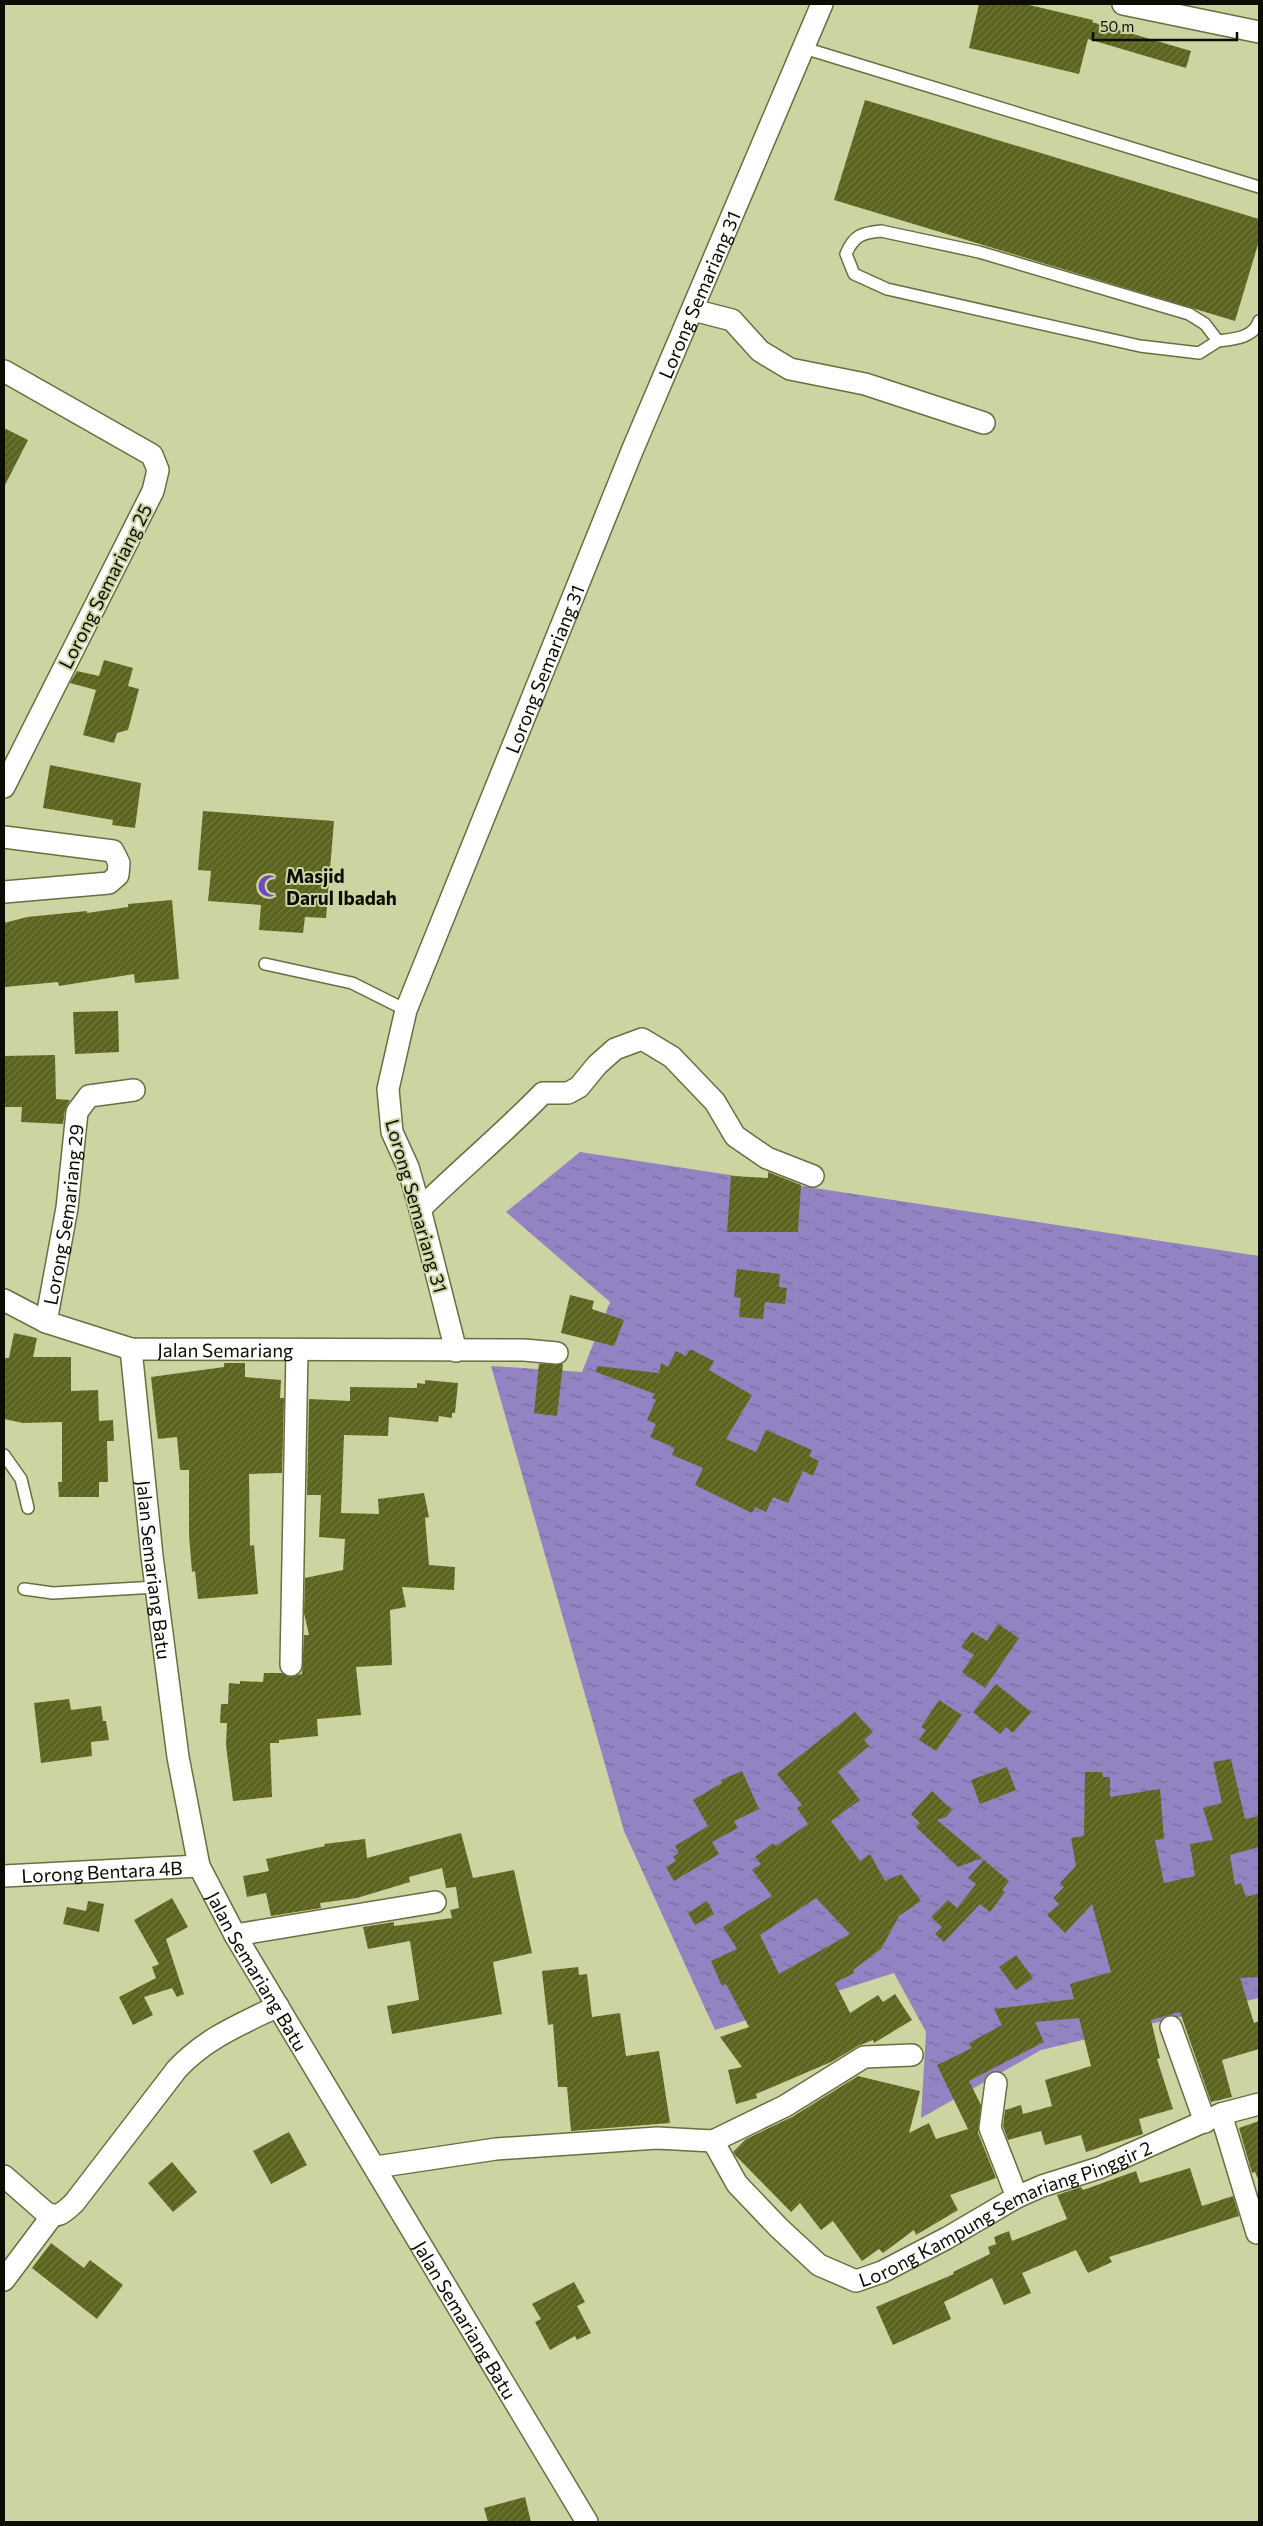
<svg xmlns="http://www.w3.org/2000/svg" width="1263" height="2526" font-family="Commissioner,sans-serif">
<style>
.water{fill:url(#water-ripples)}
.building{fill:url(#building-hatch);fill-rule:evenodd}
.lines{fill:none;stroke-linecap:round;stroke-linejoin:round}
.lane-casing{stroke:#686f40;stroke-width:14}
.street-casing{stroke:#686f40;stroke-width:24}
.lane{stroke:#fff;stroke-width:11}
.street{stroke:#fff;stroke-width:21}
.labels{text-anchor:middle;dominant-baseline:central;stroke-width:4;stroke-linejoin:round;paint-order:stroke}
.street-label{font-size:19px;fill:#0b0d00;stroke:#ccd4a2}
.poi-label{font-size:19px;font-weight:bold;fill:#0b0d00;stroke:#ccd4a2;text-anchor:start}
</style>
<defs>
<pattern id="water-ripples" width="26" height="14" patternUnits="userSpaceOnUse" patternTransform="scale(1.25)"><rect width="26" height="14" fill="#9383c2"/><path d="M2 4q2-2 4 0t4 0M15 11q2-2 4 0t4 0" fill="none" stroke="#766a9b"/></pattern>
<pattern id="building-hatch" width="6" height="6" patternUnits="userSpaceOnUse" patternTransform="scale(1.25)"><rect width="6" height="6" fill="#5c631c"/><path d="M-1 1l2-2M0 6l6-6M5 7l2-2" fill="none" stroke="#727842"/></pattern>
</defs>
<rect width="100%" height="100%" fill="#ccd4a2"/>
<path class="water" d="M580,1152l679,104v742l-218,52 -120,68 5,-86 -32,-59 -179,57 -91,-199 -133,-465 91,6 28,-70 -104,-90z"/>
<g class="building">
<path d="M979,4h46l68,16 -1,2 99,29 -5,17 -98,-29 -9,35 -110,-26z"/>
<path d="M865,100l394,119v22l-24,80 -401,-121z"/>
<path d="M4,428l24,12 -24,47z"/>
<path d="M104,660l29,8 -5,18 11,3 -11,41 -11,3 -3,10 -31,-8 13,-45 -26,-7 7,-12 22,5z"/>
<path d="M50,765l91,18 -6,45 -23,-3 1,-5 -70,-12z"/>
<path d="M203,811l131,10 -8,97 -21,-1 -2,16 -44,-3 2,-25 -53,-4 3,-30 -13,-1z"/>
<path d="M172,900l7,79 -44,4 -1,-9 -75,12 -1,-4 -53,5 -1,-64 23,-6 60,-6v2l41,-6v-3z"/>
<path d="M118,1011l1,41 -44,2 -2,-42z"/>
<path d="M55,1055l1,44 14,1 -5,10 -2,14 -42,-2 1,-15h-18v-51z"/>
<path d="M768,1172l33,13 -3,47h-71l4,-56 37,2z"/>
<path d="M737,1269l43,5 -1,13 8,1 -2,16 -20,-2 -2,17 -24,-2 2,-19 -7,-1z"/>
<path d="M570,1295l24,6 -2,8 32,11 -10,26 -53,-13z"/>
<path d="M14,1333l23,5 -4,19h38v34l27,-1 1,31 14,-1 1,21h-7l1,41h-9v15h-40l-1,-15h4v-60l-39,1 -19,-4v-61h5z"/>
<path d="M690,1349l24,12 -5,9 43,25 -26,44 30,13 10,-22 46,20 -3,6 10,5 -6,15 -10,-5 -15,32 -15,-6 -7,15 -11,-5 -3,6 -57,-28 8,-17 -31,-13 3,-7 -25,-11 6,-13 -9,-4 9,-20 -4,-2 3,-4 -59,-22 1,-6 62,7 2,-10 7,4 8,-16 10,5z"/>
<path d="M224,1363h21v14l36,3 -1,18h4l-2,75 -33,1 1,72 4,-1 4,49 -60,5 -3,-28 -3,1 -3,-37v-65h-9l-3,-33 -19,2 -7,-62 73,-10z"/>
<path d="M539,1364h24l-6,52 -23,-3z"/>
<path d="M425,1380l33,3 -3,30h-3v5l-13,-2 -1,6 -49,-5 -1,19 -44,-1 -3,78 38,1 -1,-15 46,-6 5,24 -4,1 4,47 26,2 -1,23 -52,-3 4,20 -16,3 2,55 -36,2 5,48 -44,4 1,17 -39,4v3h-9l2,54 -39,4 -7,-56 1,-22h-7l1,-19h7l1,-21 11,1v-3l23,1 1,-9h18l8,4 12,-3 2,-39h5l-5,-22 1,-35 38,-8 2,-31 -26,-2 2,-42h-14l2,-96 41,2v-14l67,1v-5l8,1z"/>
<path d="M998,1624l21,14 -34,50 -23,-16 12,-17 -13,-8 11,-15 15,9z"/>
<path d="M996,1684l35,28 -18,21 -7,-6 -6,7 -27,-22z"/>
<path d="M69,1699l2,11 30,-4 2,15h3l3,19 -18,2 1,14 -51,7 -7,-60z"/>
<path d="M939,1700l23,15 -26,36 -17,-11 7,-10 -5,-3z"/>
<path d="M855,1712l18,20 -9,8 5,6 -31,26 22,28 -29,21 29,40 10,-7 15,27 16,-7 20,27 -22,15 -18,33 -28,21 1,3 -19,10 15,30 28,-18 5,7 12,-8 17,26 -38,23 -1,-3 -15,6 -27,16 -75,32 1,4 -21,6 -8,-34 14,-3 -22,-30 29,-10 -23,-43 -4,2 -11,-25 26,-12 -14,-22 49,-31 -20,-26 9,-6 -6,-7 18,-14 3,3 32,-22 -11,-16 5,-3 -25,-31zM816,1898l34,36 -71,40 -19,-39z"/>
<path d="M1231,1759l14,60 14,-3v31l-29,8 5,30 6,-2 5,14 13,-4v84l-19,1 14,45 5,-2v28l-37,11 10,37 -21,5 -31,-90 -29,8 9,38 -3,1 16,50 -34,10 4,15 -57,18 -5,-17 -36,10 -4,-14 -33,9 -5,-14 2,-16 16,-5 2,9 29,-8 -7,-26 46,-14 -12,-48 -44,4 9,20 -75,39 12,24 -3,28 18,45 -46,17 8,15 -42,25 -2,-5 -31,23 -4,-4 -17,12 -29,-40 -12,9 -21,-27 -9,9 -56,-57 -2,-3 13,-13 46,-22 66,-41 62,15 -11,42 20,-10 7,16 32,-10 -31,-64 35,-17 -3,-5 33,-18 -8,-16 80,-10 -4,-15 41,-12 -19,-68 -27,29 -18,-18 12,-11 -6,-6 11,-11 -4,-4 16,-17 -5,-28 13,-2 1,-64h17l1,5h7v20l50,-8 4,50 -9,1 9,43 31,-7 -5,-32 23,-4 -10,-32 19,-5 -9,-41z"/>
<path d="M1007,1767l9,23 -36,14 -9,-24z"/>
<path d="M742,1771l17,38 -25,12 4,7 -26,14 7,12 -45,27 -8,-14 10,-6 -3,-4 6,-4 -4,-7 33,-20 -15,-26 29,-17 -1,-3z"/>
<path d="M932,1791l20,19 -6,7 -9,3 45,38 -24,9 -42,-40 4,-4 -9,-9z"/>
<path d="M461,1833l12,45 41,-8 18,83 -39,9 9,52 -110,20 -5,-28 32,-6 -9,-59 -42,8 -5,-22 31,-5v4l58,-8 -2,-8 9,-2 -3,-21 -10,1 -4,-20 -33,9 1,5 -53,16 -37,5 1,5 -50,8 -5,-23 -19,4 -4,-21 26,-5 -3,-12 59,-13 -1,-2 41,-5 2,19z"/>
<path d="M984,1860l25,21 -7,9 3,2 -15,20 -10,-8 -36,38 -9,-8 7,-7 -11,-10 17,-17 9,8 19,-24 -8,-6z"/>
<path d="M172,1898l16,29 -22,12 18,55 -7,3 -5,-9 -28,9 9,18 -20,10 -14,-28 37,-19 -4,-11 7,-3 -25,-44z"/>
<path d="M88,1901l16,3 -5,28 -36,-8 4,-17 19,4z"/>
<path d="M707,1901l7,13 -19,11 -7,-12z"/>
<path d="M1016,1955l17,23 -17,12 -17,-23z"/>
<path d="M578,1967l1,8 8,-1 5,43 28,-4 6,43 33,-5 11,72 -99,8 -4,-44h-9l-5,-63 -5,1 -6,-54z"/>
<path d="M1259,2121v57l-1,1 -3,-7 -3,1 -13,-45z"/>
<path d="M289,2132l18,33 -36,19 -18,-33z"/>
<path d="M172,2162l25,30 -24,20 -25,-29z"/>
<path d="M1190,2168l12,38 31,-10 6,20 -130,41 3,5 -24,11 -12,-23 -54,23 9,20 -27,12 -12,-27 -48,24 7,17 -58,26 -17,-38 78,-33 -1,-2 37,-18 -2,-7 8,-3 -2,-7 15,-6 3,10 55,-22 -10,-24 24,-8 2,3 53,-19 4,12z"/>
<path d="M51,2243l33,25 6,-8 33,25 -26,34 -65,-51z"/>
<path d="M574,2282l11,20 -8,4 14,27 -14,7 -2,-4 -25,14 -15,-28 6,-3 -9,-15z"/>
<path d="M525,2497l6,25h-43l-4,-14z"/>
</g>
<g class="lines">
<defs>
<g id="lane">
<path d="M804,48l455,139"/>
<path d="M1218,341l-19,12 -59,-7 -253,-57 -33,-15 -8,-20c8,-19 16,-21 35,-23l98,21 210,62 16,10 13,17c15,-2 36,-3 41,-20"/>
<path d="M265,964l87,19 54,27"/>
<path d="M4,1455l17,24 7,29"/>
<path d="M24,1589l29,4 103,-6"/>
</g>
<g id="street">
<path d="M1123,4l136,28"/>
<path d="M693,310l39,10 28,31 30,18 75,15 119,39"/>
<path d="M4,371l148,84 6,15 -5,21 -149,296"/>
<path d="M4,837l109,14 6,12 -1,12 -9,8 -105,9"/>
<path d="M420,1209c41,-40 84,-76 123,-116h25l11,-6 18,-22 18,-16 27,-10 30,18 43,45 20,34 32,22 46,18"/>
<path id="s1" d="M4,1300l42,22 85,27 393,1 33,3"/>
<path id="s2" d="M46,1322l21,-114 10,-96 12,-16 45,-6"/>
<path id="s3" d="M131,1349l21,207 26,201 21,109 36,69 352,587"/>
<path id="s4" d="M456,1351l-36,-142 -12,-42 -16,-35 -4,-43 18,-79 226,-559 190,-447"/>
<path d="M291,1665l6,-314"/>
<path id="s5" d="M4,1876l195,-10"/>
<path d="M235,1935l200,-33"/>
<path d="M1171,2027l34,95"/>
<path d="M996,2083l-6,45 27,69"/>
<path d="M1221,2114l36,119"/>
<path id="s6" d="M713,2141l24,43 42,44 40,37 37,16 26,-9 65,-34 70,-41 25,-11 57,-18 122,-54 38,-10"/>
<path d="M376,2167l120,-18 161,-11 56,3 72,-35 79,-49 48,-2"/>
<path d="M4,2176l41,36c13,7 18,1 29,-9l103,-134c29,-31 64,-45 101,-63"/>
<path d="M4,2280l48,-64"/>
</g>
</defs>
<use href="#lane" class="lane-casing"/>
<use href="#street" class="street-casing"/>
<use href="#lane" class="lane"/>
<use href="#street" class="street"/>
</g>
<defs>
<symbol id="mosque-bare" viewBox="-9 -9 18 18"><path d="M3.5-4.9A6 6 0 1 0 3.5 4.9A5 5 0 1 1 3.5-4.9Z" fill="#7148c0" stroke="#ccd4a2" stroke-width="2.5" paint-order="stroke"/></symbol>
</defs>
<g fill-rule="evenodd">
<use href="#mosque-bare" x="253" y="870" width="32" height="32"/>
</g>
<g class="labels">
<g class="street-label">
<text stroke="none"><textPath href="#s4" startOffset="1126">Lorong Semariang 31</textPath></text>
<text transform="translate(105 586) rotate(-63)">Lorong Semariang 25</text>
<text stroke="none"><textPath href="#s4" startOffset="721">Lorong Semariang 31</textPath></text>
<text transform="translate(417 1206) rotate(74)">Lorong Semariang 31</text>
<text stroke="none"><textPath href="#s2" startOffset="109">Lorong Semariang 29</textPath></text>
<text stroke="none"><textPath href="#s1" startOffset="231">Jalan Semariang</textPath></text>
<text stroke="none"><textPath href="#s3" startOffset="222">Jalan Semariang Batu</textPath></text>
<text stroke="none"><textPath href="#s5" startOffset="98">Lorong Bentara 4B</textPath></text>
<text stroke="none"><textPath href="#s3" startOffset="642">Jalan Semariang Batu</textPath></text>
<text stroke="none"><textPath href="#s6" startOffset="369">Lorong Kampung Semariang Pinggir 2</textPath></text>
<text stroke="none"><textPath href="#s3" startOffset="1048">Jalan Semariang Batu</textPath></text>
</g>
<g class="poi-label">
<text x="286" y="875">Masjid<tspan x="286" dy="22">Darul Ibadah</tspan></text>
</g>
</g>
<rect width="1263" height="2526" fill="none" stroke="#0b0d00" stroke-width="10"/>
<path d="M1093 32v8h144v-8" fill="none" stroke="#0b0d00" stroke-width="2.5"/>
<text x="1100" y="32" font-size="15" fill="#0b0d00" stroke="#ccd4a2" stroke-width="4" paint-order="stroke">50 m</text>
</svg>
